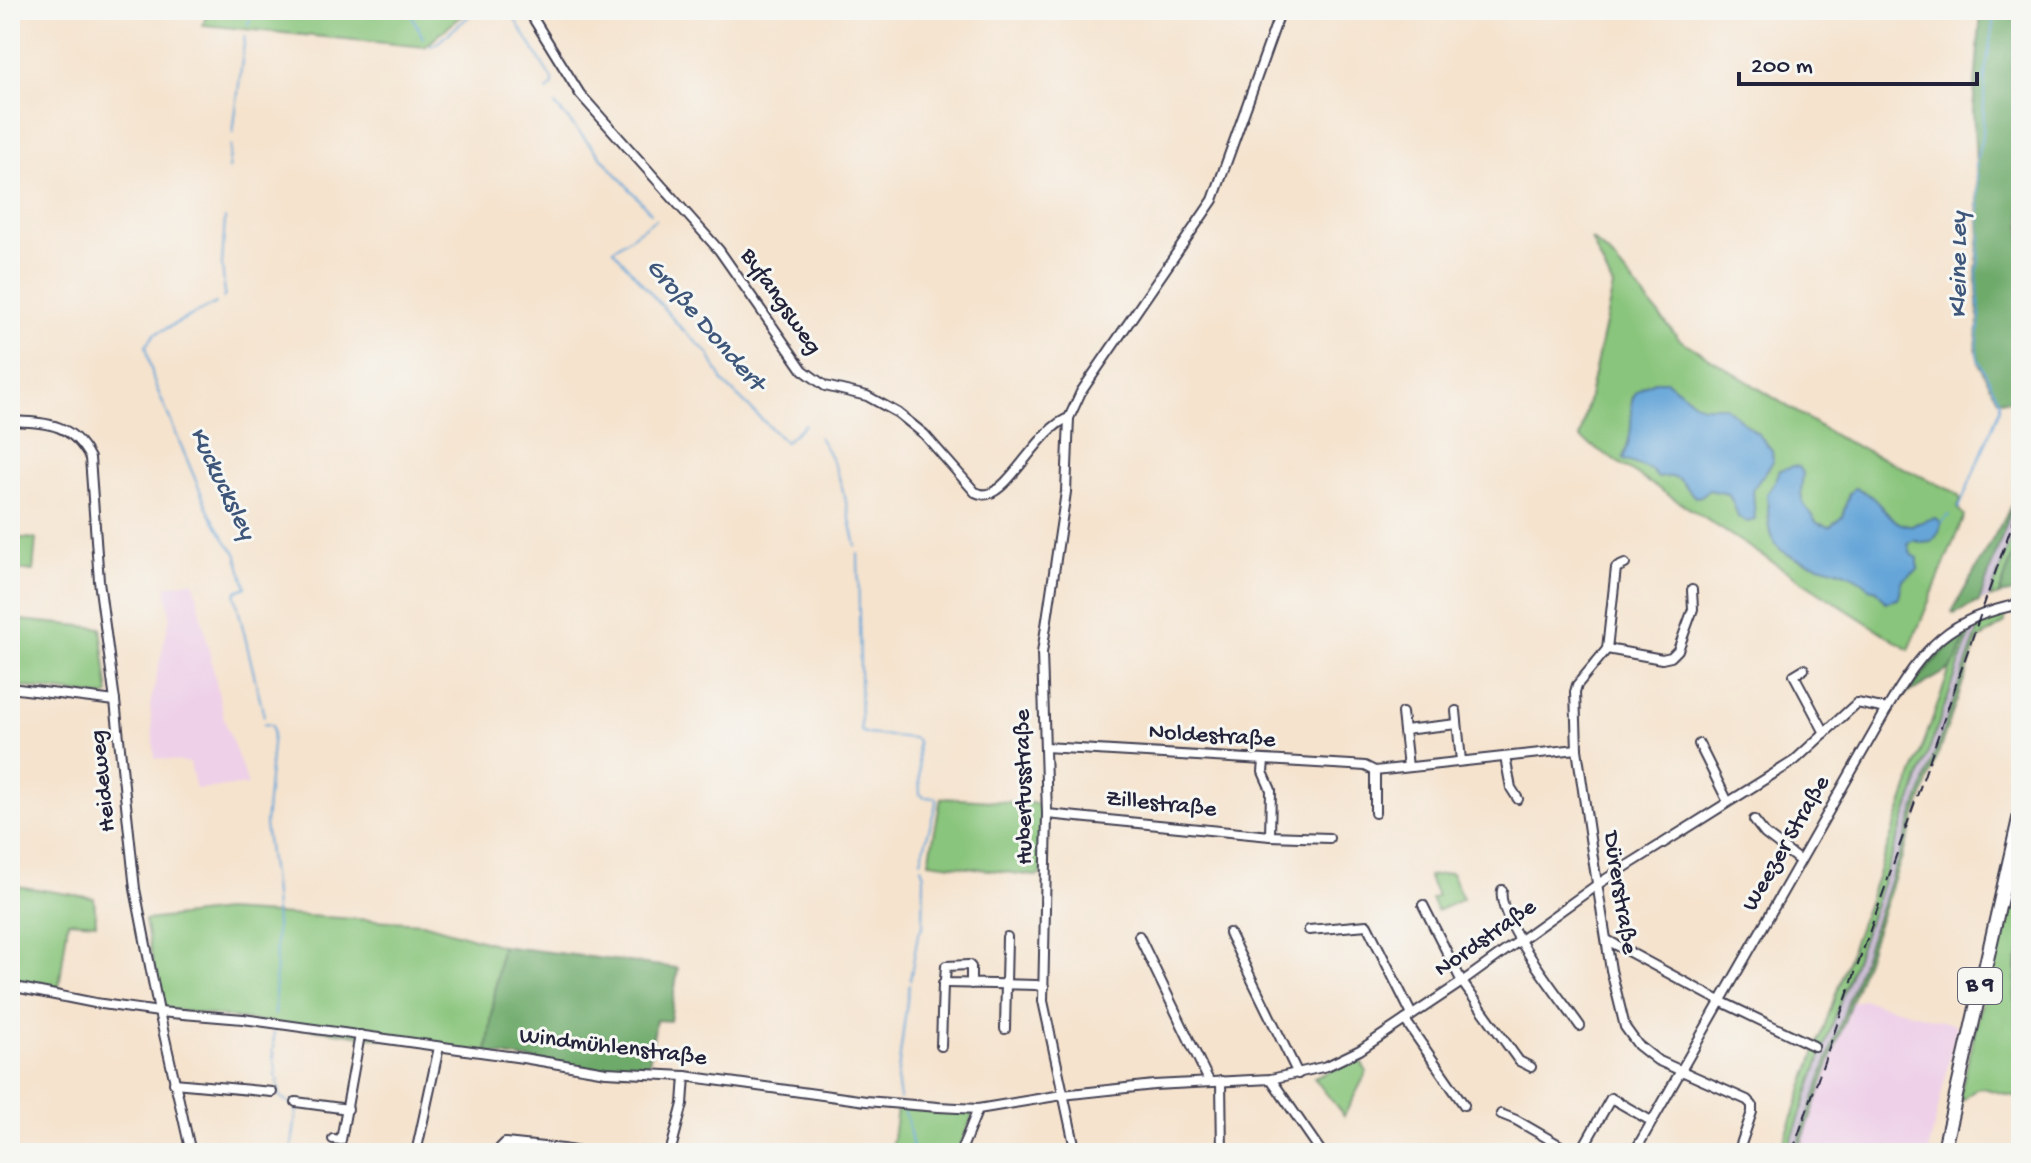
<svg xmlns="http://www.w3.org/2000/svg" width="2031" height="1163" font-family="'Gochi Hand',sans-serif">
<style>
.built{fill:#eed0e8}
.industrial{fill:#ccbed4}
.green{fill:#89c57b;stroke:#56745b;stroke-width:2}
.forest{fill:#6eaa6b;stroke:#486653;stroke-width:2}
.water{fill:#65a5d8;stroke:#44648a;stroke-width:2}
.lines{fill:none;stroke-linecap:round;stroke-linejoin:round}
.stream{stroke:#65a5d8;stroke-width:2}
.street-casing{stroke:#423f51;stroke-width:12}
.primary-casing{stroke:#423f51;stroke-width:16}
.street{stroke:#fff;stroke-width:8}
.primary{stroke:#fff;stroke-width:12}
.rail{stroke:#22223b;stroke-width:2;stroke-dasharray:12 6;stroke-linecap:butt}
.labels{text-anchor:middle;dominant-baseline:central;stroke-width:6;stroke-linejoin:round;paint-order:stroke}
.shield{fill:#f6f6f2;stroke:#626272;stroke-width:2}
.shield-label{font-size:22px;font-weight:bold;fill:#22223b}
.street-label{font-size:24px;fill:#22223b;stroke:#f6f6f2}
.water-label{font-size:26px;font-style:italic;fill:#3d567a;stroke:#f6f6f2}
</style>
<rect width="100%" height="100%" fill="#f6f6f2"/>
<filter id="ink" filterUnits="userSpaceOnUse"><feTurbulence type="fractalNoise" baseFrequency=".0125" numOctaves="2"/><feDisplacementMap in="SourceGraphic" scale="16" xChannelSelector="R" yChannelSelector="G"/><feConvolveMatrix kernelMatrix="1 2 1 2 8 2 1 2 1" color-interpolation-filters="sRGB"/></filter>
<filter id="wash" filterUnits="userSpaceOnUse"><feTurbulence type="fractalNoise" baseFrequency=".006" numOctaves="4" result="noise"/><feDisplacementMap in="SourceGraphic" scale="32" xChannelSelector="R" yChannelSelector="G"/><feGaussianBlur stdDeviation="1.8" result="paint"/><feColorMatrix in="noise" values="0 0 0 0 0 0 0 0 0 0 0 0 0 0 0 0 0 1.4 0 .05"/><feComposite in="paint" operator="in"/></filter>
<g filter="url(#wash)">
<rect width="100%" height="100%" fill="#f5e3ce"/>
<g class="built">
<path d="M194,581l30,138 24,66 -52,4 -6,-26 -35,-5 -5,-53 20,-89 -4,-30z"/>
<path d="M1864,1000l93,25 -29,128h-130l53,-151z"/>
</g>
<g class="industrial">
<path d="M2021,480v30l-31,88 -11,4z"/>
<path d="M1982,619l-187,534h-8l187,-530z"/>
</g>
<g class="green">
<path d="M208,10h260l-43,37 -222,-22z"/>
<path d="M1591,239l19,16 69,84 158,98 118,55 6,7 -3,9 6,8 -55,134 -329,-212 33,-151z"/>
<path d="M2021,510v21l-22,64 -9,3z"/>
<path d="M10,537l26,2 -3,32 -23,-2z"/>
<path d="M2001,615l4,3v5l-27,17 -180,513h-3l187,-534z"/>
<path d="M10,619l91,9 8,66 -4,3 -95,-12z"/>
<path d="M1974,623l-187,530h-7l170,-484 8,-11 8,-23c-14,8 -29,20 -39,33 -9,11 -11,15 -24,22 19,-26 40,-52 71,-67z"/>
<path d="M941,798l103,6 -1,67 -3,4 -5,1 -106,-14z"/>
<path d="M2021,834v115l-5,16 1,67 4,3v63l-39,-10 -6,1 -18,15z"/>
<path d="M1451,873l12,26 -26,12 -6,-12 6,-3 -9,-20z"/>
<path d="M10,885l84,13 2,25 -28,-2 -10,74 -48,-11z"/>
<path d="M224,911l199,12 78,23 -14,107 -326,-45 -16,-88z"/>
<path d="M1359,1059l8,13 -23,44 -30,-38z"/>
<path d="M897,1109l77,4 -17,40h-66z"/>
</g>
<g class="forest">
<path d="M1981,10h40v392l-23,-3 -18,-33 -4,-16 3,-33 -3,-45 4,-36 -7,-125z"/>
<path d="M2015,499l-36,103 -25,12 -2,-2z"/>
<path d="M2021,531v60l-22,4z"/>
<path d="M1967,633l-9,25 -8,11 -45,26c4,-7 8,-9 13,-15 18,-20 26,-31 49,-47z"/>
<path d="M501,946l177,22 -8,53 -14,-1 -8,50 -42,2 -119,-19z"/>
<path d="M2021,949v86l-4,-3c-3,-28 -4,-55 4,-83z"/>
</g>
<g class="water">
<path d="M1654,381h13l27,21 8,4h22l35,29 13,15 1,12 -20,27 2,31 -8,2 -9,-5 -5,-14 -5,-9 -19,-4 -8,6 -6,1c-15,-15 -12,-24 -37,-19l-7,-8 -27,-10 -1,-2c3,-7 6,-16 7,-24 5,-27 -9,-39 24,-53z"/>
<path d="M1793,466l6,1 4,6 -2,20 2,10 14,20 13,4 12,-10 7,-23 5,-6c27,5 32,39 57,37 8,-1 16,-6 24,-7l6,4c0,9 -4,14 -10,20l-10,1 -6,-3 -7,3 3,11 7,4v12c-4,3 -10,6 -14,9 -5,6 -2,14 -6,20l-12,3 -9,-12 -8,-2c-20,-25 -80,-21 -94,-45 -7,-10 -7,-36 -8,-49l8,-12 5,-12z"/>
</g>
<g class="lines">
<g class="stream">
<path d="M409,10l14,28"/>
<path d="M509,10l44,71v4l-6,6"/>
<path d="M248,24l6,-14"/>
<path d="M431,46l6,-3 36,-30 8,-3"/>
<path d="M555,105l96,108"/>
<path d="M233,134l12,-99"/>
<path d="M228,170l3,-25"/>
<path d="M656,219l-41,29 -2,1 2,3 65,75 28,26 16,30 61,59 20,-18"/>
<path d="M223,298l2,-3 -3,-30 3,-47"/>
<path d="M216,303l-61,31 -9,11 8,37 9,21 47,111 17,28 9,11 10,34 -9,4 -2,4 29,121"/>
<path d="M819,437c23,33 28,71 37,109"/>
<path d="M1959,508l41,-100v-7l-22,-42 -1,-8 3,-35 -3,-43 4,-36 -5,-75 7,-30 2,-57 10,-65"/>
<path d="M1941,522l9,-7"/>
<path d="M858,554l3,177 6,3 47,4 3,3 3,53 4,3 12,1 1,2 -16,60"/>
<path d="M263,724l9,1 1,7 -8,93 8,58 3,41 -1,91"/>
<path d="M910,980l8,-45 5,-9 1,-50 -3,-9"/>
<path d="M274,1032l-1,19 7,46 17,11 -6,45"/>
<path d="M900,1099l-3,-20 12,-94"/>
<path d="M904,1112l3,6 7,35"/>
</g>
</g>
</g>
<g filter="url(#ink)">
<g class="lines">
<defs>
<g id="street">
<path d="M528,10l52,84 139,156 84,120 22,16 42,10 31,17 26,21 51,58c5,2 7,3 13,2 23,-5 53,-68 81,-76"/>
<path d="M10,421c37,2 61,1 80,37l9,123 16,120 20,188 24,123 32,141"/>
<path d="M1625,564l-9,4 -9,81 -30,36 -2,7 2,57 15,103 19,118 14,57 13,18 19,15 90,40 5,5v7l-14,41"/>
<path d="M1607,649l55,10 9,-2 7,-7 15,-41 -1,-19"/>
<path d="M1804,669l-10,6 31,58"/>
<path d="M10,688l105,13"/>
<path d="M1456,711l5,50"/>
<path d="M1402,713l6,54"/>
<path d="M1404,730l53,-6"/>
<path d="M1699,744l29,58"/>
<path d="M1045,747l306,18 14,1 10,5"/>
<path d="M1505,757l6,31 7,11"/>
<path d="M1264,761l-1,11 8,18 -1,46"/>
<path d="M1375,813v-42l202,-22"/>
<path d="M1047,814l223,22 59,2"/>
<path d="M1754,820l11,14 35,27"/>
<path d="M1502,890c-6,29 59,109 78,136"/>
<path d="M1423,905l39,77 57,79 12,6"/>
<path d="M1309,930l58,-5 45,90"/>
<path d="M1229,933l69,141"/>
<path d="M1139,936l70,145"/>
<path d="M1607,940l113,61 94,45"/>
<path d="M971,984v-17l-2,-2 -23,1 -1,14 2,3 89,2 8,2"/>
<path d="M10,986l85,17 64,9 84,7 280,39 83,14 79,4 181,25 72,6 40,2 84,-14 92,-10 117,-6 56,-13 33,-16 102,-68 136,-98 196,-123 63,-58 30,6"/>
<path d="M1405,1020l59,85"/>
<path d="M1005,1029l2,-92"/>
<path d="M941,1046l2,-62 3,-3"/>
<path d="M1271,1079l51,74"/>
<path d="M1221,1081l1,72"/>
<path d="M174,1083l98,9"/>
<path d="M296,1102l52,7"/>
<path d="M1501,1114l15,6 57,33"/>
<path d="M333,1139l8,1 19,-105"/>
<path d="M416,1153l23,-106"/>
<path d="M499,1153l1,-5 5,-5 58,6 22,4"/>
<path d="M670,1153l13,-49 2,-28"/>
<path d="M960,1153l18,-44"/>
<path d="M1076,1153l-33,-152 4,-187 -5,-161 24,-161 3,-74 12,-26 132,-192 68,-190"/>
<path d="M1580,1153l31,-55 40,23"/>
<path d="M1634,1153l253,-444c36,-61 62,-92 134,-105"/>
</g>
<path id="primary" d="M1943,1153l78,-343"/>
</defs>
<use href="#street" class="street-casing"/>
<use href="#primary" class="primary-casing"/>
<use href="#street" class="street"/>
<use href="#primary" class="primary"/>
<path class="rail" d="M1792,1153l229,-654"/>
</g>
</g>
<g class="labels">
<rect class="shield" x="1958" y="968" width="44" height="36" rx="6"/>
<g class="shield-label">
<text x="1980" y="986">B 9</text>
</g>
<g class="street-label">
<text transform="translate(780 302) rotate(55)">Byfangsweg</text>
<text transform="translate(1212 737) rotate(4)">Noldestraße</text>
<text transform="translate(104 781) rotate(-96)">Heideweg</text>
<text transform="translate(1025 787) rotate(-91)">Hubertusstraße</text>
<text transform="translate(1161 805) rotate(6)">Zillestraße</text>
<text transform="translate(1787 844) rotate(-60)">Weezer Straße</text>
<text transform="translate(1619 893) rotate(81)">Dürerstraße</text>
<text transform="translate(1486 939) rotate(-35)">Nordstraße</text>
<text transform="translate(613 1048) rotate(7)">Windmühlenstraße</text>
</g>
<g class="water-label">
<text transform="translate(1960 265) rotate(-90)">Kleine Ley</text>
<text transform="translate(704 326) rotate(49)">Große Dondert</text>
<text transform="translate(221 484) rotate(64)">Kuckucksley</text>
</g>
</g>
<rect width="2031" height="1163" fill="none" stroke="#f6f6f2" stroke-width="40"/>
<path d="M1739 72v12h238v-12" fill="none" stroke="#22223b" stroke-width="4"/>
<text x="1751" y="72" font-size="24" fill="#22223b" stroke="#f6f6f2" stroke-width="6" paint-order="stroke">200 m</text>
</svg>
